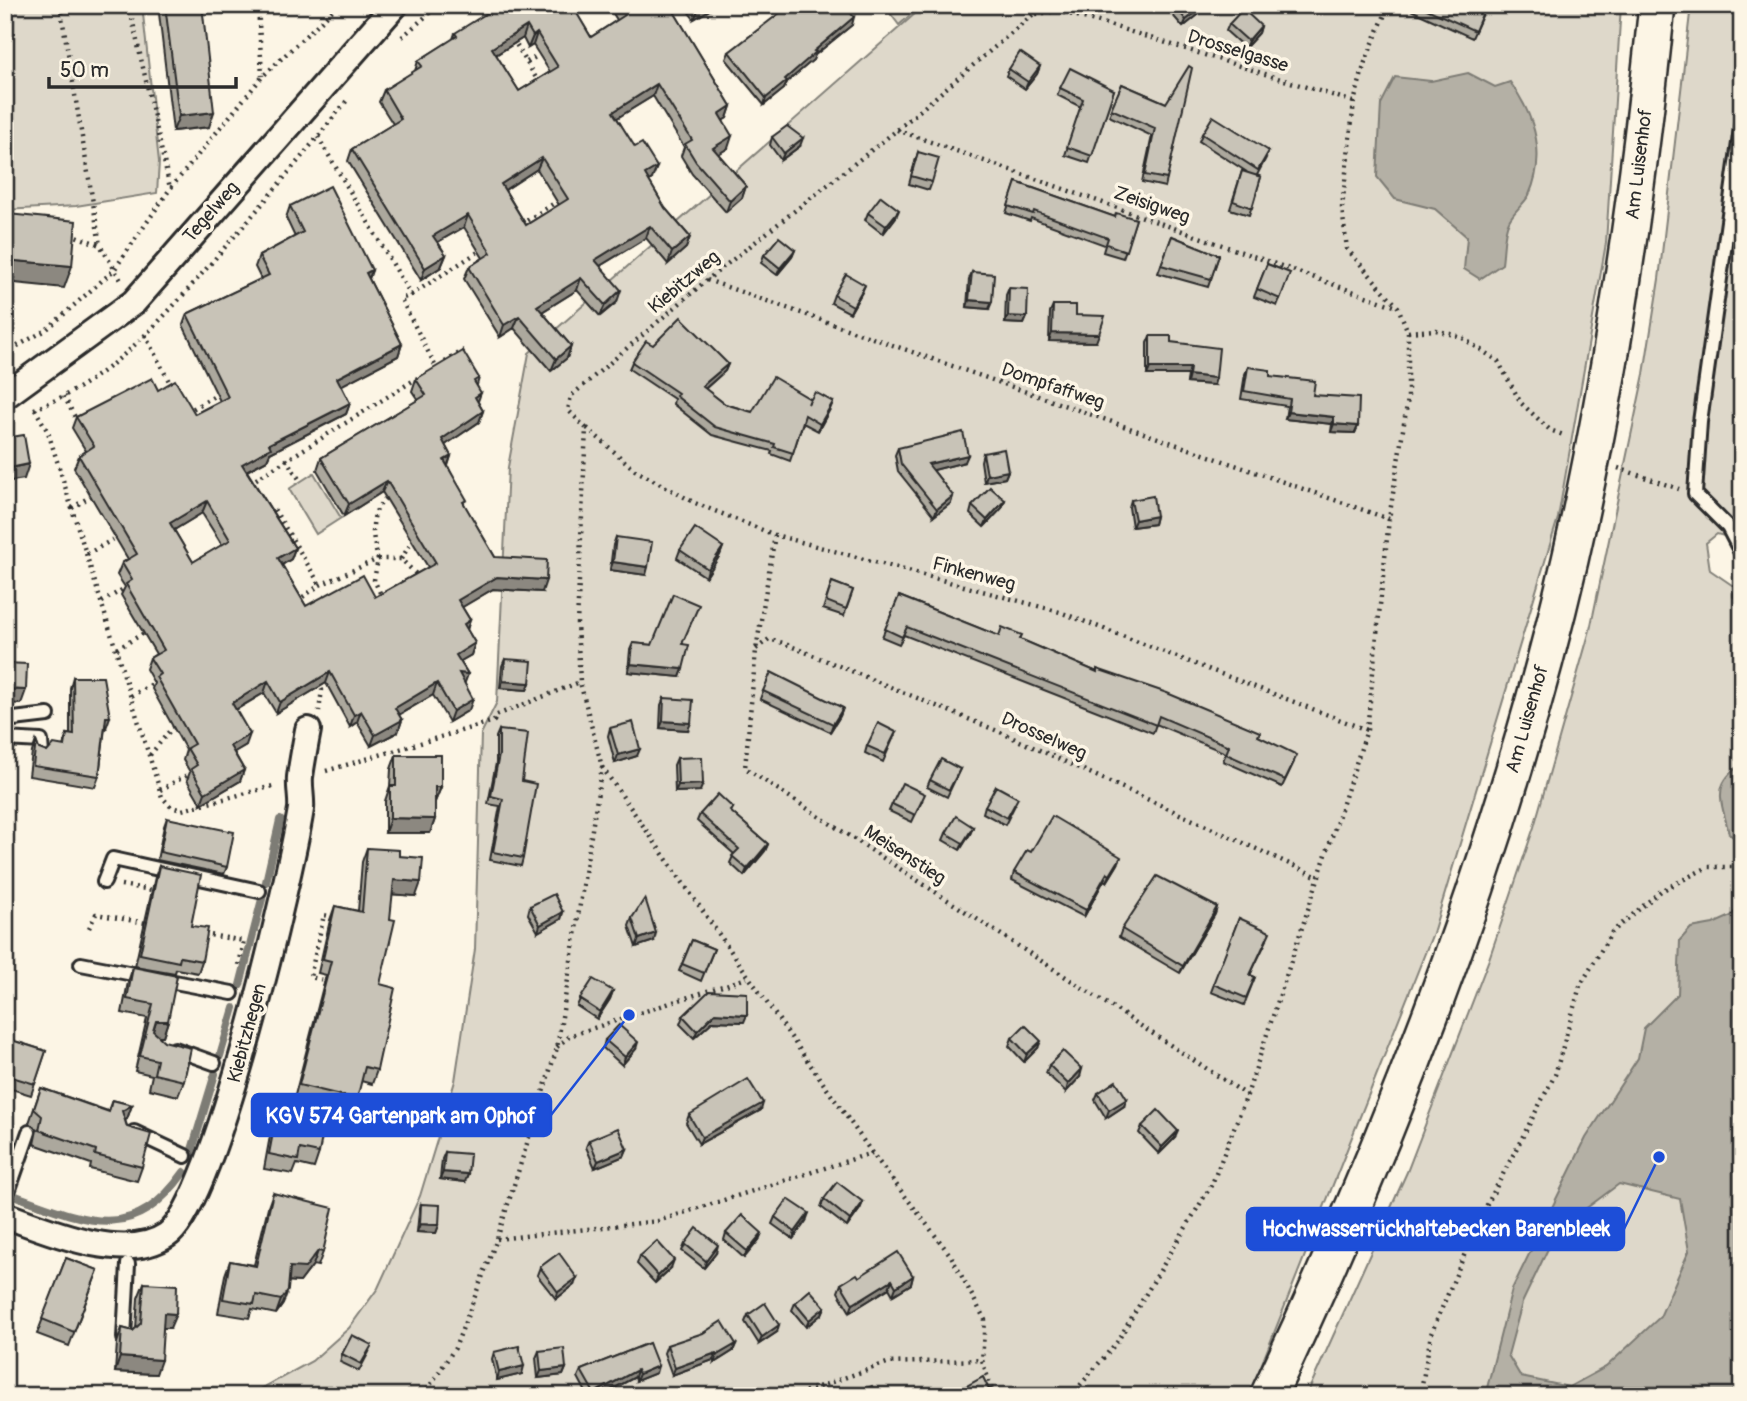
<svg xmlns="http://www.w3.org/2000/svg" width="1747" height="1401" font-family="Pangolin,sans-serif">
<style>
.green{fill:#ded8ca;stroke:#84827a;stroke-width:2}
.water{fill:#b4b0a5;stroke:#7d7b74;stroke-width:2;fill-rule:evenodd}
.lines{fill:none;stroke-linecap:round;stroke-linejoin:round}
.stream{stroke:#7d7b74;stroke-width:8}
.service-casing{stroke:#2b2b2b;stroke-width:18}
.minor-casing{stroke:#2b2b2b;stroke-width:30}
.secondary-casing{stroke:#2b2b2b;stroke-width:40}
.path{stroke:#2b2b2b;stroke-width:4.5;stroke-dasharray:2 5;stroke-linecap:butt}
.service{stroke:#fcf5e5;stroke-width:12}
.minor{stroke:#fcf5e5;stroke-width:24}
.secondary{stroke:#fcf5e5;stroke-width:35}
.wall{fill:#aca89d;stroke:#2b2b2b;stroke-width:2;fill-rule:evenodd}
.shaded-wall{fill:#8c8880;stroke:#2b2b2b;stroke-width:2}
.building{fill:#c8c3b7;stroke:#2b2b2b;stroke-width:2;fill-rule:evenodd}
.labels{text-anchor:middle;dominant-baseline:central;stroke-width:7;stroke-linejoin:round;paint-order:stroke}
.street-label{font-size:19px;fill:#2b2b2b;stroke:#fcf5e5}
.leader{fill:none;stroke:#1d4ed8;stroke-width:2.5}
.callout-dot{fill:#1d4ed8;stroke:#fcf5e5;stroke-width:2.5}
.callout{fill:#1d4ed8;stroke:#1d4ed8;stroke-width:2.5}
.callout-label{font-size:21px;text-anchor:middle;font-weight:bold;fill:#fff}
</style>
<rect width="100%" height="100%" fill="#fcf5e5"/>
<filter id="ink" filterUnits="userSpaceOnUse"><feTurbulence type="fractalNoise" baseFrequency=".0143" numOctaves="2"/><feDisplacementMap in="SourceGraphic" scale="14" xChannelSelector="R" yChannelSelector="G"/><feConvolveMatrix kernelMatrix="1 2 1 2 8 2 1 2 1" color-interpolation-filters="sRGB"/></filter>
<g filter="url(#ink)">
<g class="green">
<path d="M11,5h131l17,157 -2,31 -81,13 -71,4v-193h4z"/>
<path d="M884,5h38l-23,20z"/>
<path d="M925,5h696l-15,238 -48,275 -125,415 -184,463h-1001l64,-35 37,-33 29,-40 42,-92 35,-115 20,-132 6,-215 16,-32 11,-235 21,-114z"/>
<path d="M1691,5h51v536l-25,-7 -11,9 4,27 22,15h10v811h-436l101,-224 82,-213 45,-132 56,-197 54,-256 15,-95z"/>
<path d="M314,473l27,45 -25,16 -27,-45z"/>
</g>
<g class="water">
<path d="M1468,73l27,14 15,-5c24,33 37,72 19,113 -5,9 -15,16 -20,26 -6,11 -5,30 -7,43l-22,15 -16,-10 3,-32 -32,-28 -40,-10 -18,-22 4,-73 14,-27 36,4z"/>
<path d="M1742,764v79l-13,-9c-7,-32 -19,-49 13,-70z"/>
<path d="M1742,903v493h-253l-2,-8 25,-99 74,-151 52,-80 6,-30 34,-34 2,-54 11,-12 22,-4 18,-8zM1619,1184l61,15 9,52 -29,66 -54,50 -37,20 -48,-10 -13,-22 14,-52 35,-73z"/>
</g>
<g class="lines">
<g class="stream">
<path d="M1736,595h6"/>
<path d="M266,882l14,-62"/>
<path d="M240,985l22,-86"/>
<path d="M220,1056l14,-48"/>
<path d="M191,1153l24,-79"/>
<path d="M16,1196c71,26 117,48 168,-24"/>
</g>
<defs>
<g id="service">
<path d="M1742,121l-42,301 -5,72 33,33 14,27"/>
<path d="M5,720l43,-5"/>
<path d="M5,739l36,2 1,13"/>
<path d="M104,882l9,-23 146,32"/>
<path d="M81,964l151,29"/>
<path d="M175,1049l39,14"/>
<path d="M134,1132l51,24"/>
<path d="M9,1189l20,-57"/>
<path d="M124,1338l4,-74"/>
</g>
<g id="minor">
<path d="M5,396l129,-94 261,-297"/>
<path d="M5,1215c43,16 120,49 162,20 48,-32 123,-358 134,-426 1,-10 -2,-21 -1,-32 2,-15 5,-31 8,-47"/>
</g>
<path id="secondary" d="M1268,1396c127,-268 235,-547 302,-836 42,-183 68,-368 87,-555"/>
</defs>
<use href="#service" class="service-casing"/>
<use href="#minor" class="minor-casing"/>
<use href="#secondary" class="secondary-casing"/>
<g class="path">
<path d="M60,5l40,240"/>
<path d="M129,5l41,183"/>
<path d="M258,5l4,71"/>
<path d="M1036,14l22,-3 48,13 248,78"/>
<path d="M402,37l37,-32"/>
<path d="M513,39l26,44"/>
<path d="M527,62l17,-10"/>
<path d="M897,130l500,177"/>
<path d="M318,137l93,158 -10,4 35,68"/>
<path d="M521,224l40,-25"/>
<path d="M70,234l30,11 22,37"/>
<path d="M707,280l682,239"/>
<path d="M411,295l70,-45"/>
<path d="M1408,332l28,-2 25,7 37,24 23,42 29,27 16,6"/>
<path d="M145,335l27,52"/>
<path d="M5,353l41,-23 68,-60 56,-81 92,-112 76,-72"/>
<path d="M445,362l19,-12"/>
<path d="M64,396l14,27"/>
<path d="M34,409c78,-28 132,-94 185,-155 45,-51 87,-102 129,-155"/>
<path d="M35,409l13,23 114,365 9,10 11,3 95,-25"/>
<path d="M187,412l35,-20"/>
<path d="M587,428l48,42 60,33 80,32 285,77 307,118"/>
<path d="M286,459l15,23"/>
<path d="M1618,468l61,21"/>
<path d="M250,483l169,-106"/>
<path d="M72,508l19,-12"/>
<path d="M268,511l6,-2 46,76"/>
<path d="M775,535l-19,115 -11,118 502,327"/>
<path d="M87,554l34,-19"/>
<path d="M401,559l14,-22"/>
<path d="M383,599l-9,-19 4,-21h23l17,17"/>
<path d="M297,601l23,-16 58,-26c-6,-23 -11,-48 12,-64"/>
<path d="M102,602l23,-14"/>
<path d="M117,649l32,-19"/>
<path d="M756,649l13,-10 14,4 217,89 318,145"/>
<path d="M318,683l4,7 -3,21"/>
<path d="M131,696l23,-13"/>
<path d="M150,755l22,-27 7,-3"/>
<path d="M602,767l270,386 79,103 34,64 -3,40 12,36"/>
<path d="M326,771l168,-50 3,-6 83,-33"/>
<path d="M160,790l31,-17"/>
<path d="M121,885l31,5"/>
<path d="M89,928l7,-14 55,10"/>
<path d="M204,934l40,7 -5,24"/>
<path d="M329,981l-19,-4 14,-62 10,2"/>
<path d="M557,1047l12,-11 178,-58"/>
<path d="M497,1239l161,-18 214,-68"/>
<path d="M423,1396l32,-48 42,-109 60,-191 45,-281 -22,-85 -3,-58 9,-196 -18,-18 3,-14 136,-116 190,-150 147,-125"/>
<path d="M792,1396l95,-33 95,-3"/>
<path d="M1071,1396l46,-54 95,-158 35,-89 120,-365 22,-211 19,-121v-66l-10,-25 -51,-58 -5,-41 12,-106 11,-40 24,-57"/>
<path d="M1420,1396l11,-62 48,-114 76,-145 25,-89 32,-54 49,-41 47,-24h34"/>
</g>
<use href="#service" class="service"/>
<use href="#minor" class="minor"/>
<use href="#secondary" class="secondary"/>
</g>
<g class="wall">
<path d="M158,5h44l7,122 -36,4z"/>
<path d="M585,5l-10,6 16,26 26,-17 -9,-15h66l-3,2 60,99 -4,12 -4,2 5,28 -10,6 28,32 -4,12 -16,14 -34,-38 -11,-18 3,-9 -31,-51 -36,22 35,61 -3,2 16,27 25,29 -4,11 -18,16 -22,-26 -46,28 17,36 -17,14 -23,-26 -35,22 29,34 -4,12 -16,13 -37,-43 -14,9 -36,-58 5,-12 14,-9 -19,-31 -26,15 8,13 -5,12 -20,13 -73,-119 4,-12 41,-25 -14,-22 5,-12 31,-19 3,-10 35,-22 2,-6zM523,38l5,10 5,-3 17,27 -31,19 -23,-36zM537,169l22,36 -33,20 -21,-35z"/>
<path d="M683,5h35l-24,14z"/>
<path d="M1172,5h27l-1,10 -15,12 -13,-15z"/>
<path d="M1402,5h85l-15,33 -70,-32z"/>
<path d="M847,8l5,17 -37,30 -2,5 -26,22 -3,7 -20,16 -38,-46 3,-7z"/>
<path d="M1229,24l32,2 -2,7 -14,15 -19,-17z"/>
<path d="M1040,66l-3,8 -12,15 -19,-13 3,-7z"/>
<path d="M1122,84l44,19 1,76 -2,8 -23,-5 10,-46 -43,-20z"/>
<path d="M1060,88l54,2 -25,73 -24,-8 16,-48 -24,-12z"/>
<path d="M1202,134l64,24 -9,17 4,2 -12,38 -19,-6 12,-38 5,1 -48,-31z"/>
<path d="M772,137l28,9 -19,14 -11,-15z"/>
<path d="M918,152l14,30 -3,8 -20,-6z"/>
<path d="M1016,182l99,35 21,2 -13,39 -20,-6 2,-7 -74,-27 -1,3 -24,-8z"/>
<path d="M290,206l82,64 -3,9 33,65 -4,12 -57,29 9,18 -4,11 -76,39 -3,7 -20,11 48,77 -4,11 -9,6 24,41 69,-9 53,-30 -46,-75 -38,24 -27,-46 4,-12 97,-58 -6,-9 4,-12 63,-1 -2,7 1,17 5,9 -4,11 -34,23 6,11 -3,10 17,40 30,51 47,35 -49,-3 -31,18 8,13 -3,10 8,13 -4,12 -11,6 8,13 -4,9 5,27 -20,12 -16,-27 -34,20 3,5 -4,12 -27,14 -14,-24 -7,5 -24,-44 -50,30 -12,-20 -28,17 10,35 -12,7 10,18 -4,11 -39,23 -14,-24 3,-8 -7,-12 3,-10 -34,-61 2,-6 -8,-14 4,-11 6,-4 -35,-59 4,-8 -8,-12 5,-12 6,-4 -54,-91 5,-12 7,-5 -14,-23 4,-11 82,-27 37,24 25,-13 -37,-76 4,-11 74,-35 -6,-12 4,-11 36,-19 -9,-19zM202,513l20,32 -29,17 -19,-32z"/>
<path d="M868,213l28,4 -13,17 -18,-14z"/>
<path d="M1172,236l47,19 -11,32 -50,-14z"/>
<path d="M795,250l-3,7 -15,18 -16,-12 3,-8z"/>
<path d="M1267,264l23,9 -13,33 -23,-9z"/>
<path d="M972,272l17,37 -22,-2 2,-28z"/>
<path d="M1009,288l18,29 -3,7 -19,-1 1,-28z"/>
<path d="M862,292l-12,21 -19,-10 3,-8z"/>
<path d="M1053,305l23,10 20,27 -47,-1 1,-29z"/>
<path d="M1150,336l64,49 -27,-2 1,-8h-41v-32z"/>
<path d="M653,345l75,19 -3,7 -20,18 20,15 27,8 81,-10 -3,7 -12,22 -15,-8 -13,38 -19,-7 1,-3 -60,-16 -39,-31 1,-5 -45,-30 3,-7z"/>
<path d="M1248,367l65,28 45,31 -3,7 -24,-1 1,-8 -47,-5 2,-13 -46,-7 4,-25z"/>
<path d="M898,448l67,14 -32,8 20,26 -2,7 -17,13 -36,-45 -3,-16z"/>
<path d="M983,453l25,18 -3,7 -21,4 -3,-21z"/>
<path d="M1005,500l-3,8 -18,19 -14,-13 2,-8z"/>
<path d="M1131,500l25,16 -2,8 -22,3 -3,-20z"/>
<path d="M616,537l30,38 -36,-5 3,-25z"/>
<path d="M723,547l-3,8 -14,22 -29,-19 3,-8z"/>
<path d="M832,582l21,8 -9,26 -21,-7z"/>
<path d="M899,596l100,40 21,3 77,33 161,64 36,26 -12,25 -59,-26 3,-8 -70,-29 -3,9 -249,-98 -5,9 -17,-7z"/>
<path d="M633,643l19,2 31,-1v25l-3,8 -52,-5 2,-22z"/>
<path d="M505,659l25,24 -3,7 -27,-2 2,-22z"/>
<path d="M73,677l33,51h-1l-6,48 -4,11 -66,-11 3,-24 4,-11 3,8 8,3 16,-6 4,-12 3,1v-47z"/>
<path d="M763,691l80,17 -3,8 -10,16 -70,-33z"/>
<path d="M664,698l24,32 -28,-2 1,-23z"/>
<path d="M610,728l27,28 -22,7 -7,-27z"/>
<path d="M499,730l23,51 1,77 -2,8 -31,-6 10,-54 -12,-2 8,-41v-26z"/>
<path d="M896,732l-13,30 -18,-9 2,-7z"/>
<path d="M396,755l45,32 -6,15v17l-5,14h-45v-32l5,-15 1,-17z"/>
<path d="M677,758l23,33 -25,1 -1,-27z"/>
<path d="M960,769l-13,28 -20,-10 3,-7z"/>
<path d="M922,801l-10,21 -23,-11 3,-7z"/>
<path d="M1015,805l-10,20 -22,-12 2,-7z"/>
<path d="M733,808l-2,4 37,32 -3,7 -21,25 -14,-13 4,-9 -37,-33 3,-7z"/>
<path d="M167,818l60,49 -3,7 -67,-14 7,-34z"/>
<path d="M973,827l-3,7 -10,16 -17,-10 3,-7z"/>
<path d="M367,848l32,8 17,40 -24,-2 -12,90 -3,86 -5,14 -11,-3 -10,32 -57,-14 32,-124 -8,-2 12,-53 5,-14 23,5 4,-49z"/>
<path d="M1031,852l87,12 -11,18 -3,-2 -20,37 -72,-37 2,-8z"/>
<path d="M159,866l32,60 11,35 -4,12 -22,-4 -1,4 -40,-7 20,-89z"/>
<path d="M530,906l33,6 -2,7 -23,13 -10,-18z"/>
<path d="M1217,907l-2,7 -35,59 -61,-36 3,-8z"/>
<path d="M632,918l22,23 -18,6 -7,-21z"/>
<path d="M1239,918l28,22 -17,35 5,2 -11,28 -33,-13z"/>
<path d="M692,940l22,9 -13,32 -22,-10z"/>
<path d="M133,967l35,54 -5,15h-4l25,45 -6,15 -29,-7 3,-14 -17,-4 12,-53 -25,-5 6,-31z"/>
<path d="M613,991l-3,8 -13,20 -20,-13 3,-7z"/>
<path d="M683,1016l61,6 -31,-1 -19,17 -14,-14z"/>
<path d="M5,1038l41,13 -15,44 -26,-8z"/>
<path d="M1012,1038l26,10 -14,14 -15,-16z"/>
<path d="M605,1040l31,9 -14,16 -19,-17z"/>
<path d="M1049,1065l31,12 -14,15 -20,-19z"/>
<path d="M41,1088l67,23 4,-11 20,5 -5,14 -2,1 17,47 -5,14 -47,-12 1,-5 -57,-20 3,-14 -8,-7z"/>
<path d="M1098,1093l26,13 -18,12 -11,-18z"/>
<path d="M761,1110l-62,34 -13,-21 3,-8z"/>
<path d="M275,1122l44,31 -5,15 -17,-4 -4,10 -29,-5 6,-33z"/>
<path d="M1142,1126l33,12 -16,16 -20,-21z"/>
<path d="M589,1140l38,9 -3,7 -29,12 -9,-21z"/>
<path d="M445,1152l20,30 -25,-3 2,-20z"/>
<path d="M273,1193l50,59 -5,14 -5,-1 -13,17 -11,-1 -6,23 -7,10 -24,-5 -3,9 -31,-5 7,-38 5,-14 24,4 14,-58z"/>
<path d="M824,1199l39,3 -3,7 -13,18 -26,-20z"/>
<path d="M421,1204l18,21 -3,8 -19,-1 2,-21z"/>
<path d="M775,1217l31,4 -13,18 -21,-15z"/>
<path d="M726,1233l33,7 -15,18 -20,-18z"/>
<path d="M685,1244l31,9 -12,15 -22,-17z"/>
<path d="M640,1256l31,12 -16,15 -18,-19z"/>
<path d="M66,1258l32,12 -29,76 -32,-12z"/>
<path d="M540,1267l34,18 -18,14 -19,-24z"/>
<path d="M913,1276l-2,8 -18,11 -4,-7 -39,24 -12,-20 3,-8 18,-7z"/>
<path d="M144,1283l26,45h-7l-7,46 -41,-2 2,-29 5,-15 11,3 3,-3 2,-30z"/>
<path d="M795,1303l30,4 -3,7 -16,13 -14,-17z"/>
<path d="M748,1315l29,17 -18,12 -14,-22z"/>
<path d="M649,1343l7,30 -20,8 -1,-4 -35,19h-12l-10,-19 3,-7z"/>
<path d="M736,1344l-3,7 -19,12 -1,-3 -41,15 -8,-22 3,-8z"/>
<path d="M539,1351l27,17 -3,7 -25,3 -2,-20z"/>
<path d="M369,1352l-10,19 -19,-9 2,-8z"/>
<path d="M494,1352l28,22 -25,6 -5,-21z"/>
</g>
<g class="shaded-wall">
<path d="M571,5h14l-18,11z"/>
<path d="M703,5h15l-24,14 5,-11z"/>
<path d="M1201,8l-3,7 -15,12 3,-7z"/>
<path d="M854,17l-2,8 -37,30 -2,5 -26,22 -3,7 -20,16 2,-7 19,-19 29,-28z"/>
<path d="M527,26l-4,12 -36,22 5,-12z"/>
<path d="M1261,26l-2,7 -14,15 3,-7z"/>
<path d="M537,33l-4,12 -5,3 5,-12z"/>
<path d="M1040,66l-3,8 -12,15 3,-7z"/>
<path d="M657,84l-4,12 -44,27 4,-11z"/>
<path d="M731,106l-4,12 -13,8 5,-12z"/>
<path d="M214,112l-5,15 -36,4 6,-15z"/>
<path d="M732,136l-4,12 -19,12 4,-12z"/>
<path d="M803,138l-3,8 -19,14 3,-7z"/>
<path d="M542,158l-5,11 -40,26 4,-11z"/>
<path d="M657,167l-5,12 -11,7 4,-12z"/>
<path d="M746,186l-4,12 -16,14 4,-11z"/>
<path d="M899,210l-3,7 -13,17 3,-8z"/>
<path d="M468,215l-4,12 -35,20 4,-11z"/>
<path d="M650,226l-4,12 -56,34 5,-12z"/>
<path d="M690,237l-4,11 -18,16 4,-12z"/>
<path d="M795,250l-3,7 -15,18 3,-7z"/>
<path d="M446,255l-5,12 -20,13 4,-12z"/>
<path d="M5,260l67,6 -8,22 -59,-6z"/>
<path d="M372,270l-4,11 -2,-8z"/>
<path d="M581,278l-4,12 -45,28 5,-12z"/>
<path d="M865,285l-3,7 -12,21 3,-7z"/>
<path d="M621,290l-4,12 -17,14 5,-11z"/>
<path d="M969,300l23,2 -3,7 -22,-2z"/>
<path d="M519,316l-5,12 -14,9 4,-12z"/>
<path d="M1008,316l19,1 -3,7 -19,-1z"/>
<path d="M1052,333l47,1 -3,8 -47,-1z"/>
<path d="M402,344l-4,12 -65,34 4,-12z"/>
<path d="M571,346l-4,12 -16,13 5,-12z"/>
<path d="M728,364l-3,7 -26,23 3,-8z"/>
<path d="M1150,368h40l-2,7h-41z"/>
<path d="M1189,375l27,3 -2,7 -27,-2z"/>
<path d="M481,393l-4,11 -2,-7z"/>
<path d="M833,402l-3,7 -12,22 2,-7z"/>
<path d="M350,403l-4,11 -76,39 -3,7 -29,15 4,-11 27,-20z"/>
<path d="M483,411l-4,11 -41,28 4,-11z"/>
<path d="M1288,412l46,5 -2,7 -47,-5z"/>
<path d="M1334,424l24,2 -3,7 -24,-1z"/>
<path d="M968,455l-3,7 -39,10 2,-8z"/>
<path d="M451,456l-4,11 -3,-7z"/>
<path d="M29,464l-5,15 -19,3v-13z"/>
<path d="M1008,471l-3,7 -21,4 3,-7z"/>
<path d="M387,481l-5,11 -38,24 5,-12z"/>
<path d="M953,496l-2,7 -17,13 3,-7z"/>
<path d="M1005,500l-3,8 -18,19 3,-7z"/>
<path d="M207,501l-5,12 -36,22 4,-12z"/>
<path d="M1156,516l-2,8 -22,3 3,-7z"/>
<path d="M723,547l-3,8 -14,22 2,-8z"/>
<path d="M295,548l-4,11 -17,11 4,-12z"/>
<path d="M613,562l35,5 -2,8 -36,-5z"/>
<path d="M497,577l49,3 -4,12 -49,-3 -39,23 4,-12z"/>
<path d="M470,620l-4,12 -2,-8z"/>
<path d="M475,643l-4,12 -19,11 4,-11z"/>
<path d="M631,664l52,5 -3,8 -52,-5z"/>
<path d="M330,672l-4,11 -50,30 4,-11z"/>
<path d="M459,673l9,1 -4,11z"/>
<path d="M268,681l-4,12 -36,21 4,-11z"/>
<path d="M503,681l27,2 -3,7 -27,-2z"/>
<path d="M437,683l-4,12 -42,24 4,-11z"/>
<path d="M5,689l21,1 -5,14 -16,-1z"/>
<path d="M473,699l-4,11 -20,12 4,-11z"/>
<path d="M843,708l-3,8 -10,16 3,-8z"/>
<path d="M361,711l-4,11 -7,5 4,-12z"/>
<path d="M106,717h4l-4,11 -4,-1z"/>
<path d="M402,720l-4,12 -27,14 4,-11z"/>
<path d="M663,721l28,2 -3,7 -28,-2z"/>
<path d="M250,734l-4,11 -20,12 4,-11z"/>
<path d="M640,749l-3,7 -22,7 3,-8z"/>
<path d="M244,770l-4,11 -39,23 4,-11z"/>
<path d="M703,784l-3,7 -25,1 3,-7z"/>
<path d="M435,787h6l-6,15z"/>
<path d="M390,818l45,1 -5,14h-45z"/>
<path d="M973,827l-3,7 -10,16 3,-7z"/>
<path d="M768,844l-3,7 -21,25 3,-7z"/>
<path d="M1121,857l-3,7 -11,18 3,-7z"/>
<path d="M1107,873l-3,7 -20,37 2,-7z"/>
<path d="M394,880l27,2 -5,14 -28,-2z"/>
<path d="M1217,907l-2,7 -35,59 3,-7z"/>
<path d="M563,912l-2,7 -23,13 2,-7z"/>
<path d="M656,933l-2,8 -18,6 3,-8z"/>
<path d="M613,991l-3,8 -13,20 3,-7z"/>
<path d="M715,1013l32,2 -3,7 -31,-1 -19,17 3,-7z"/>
<path d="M156,1021h12l-5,15h-12z"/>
<path d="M1041,1041l-3,7 -14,14 3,-8z"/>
<path d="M638,1042l-2,7 -14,16 3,-8z"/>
<path d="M1082,1069l-2,8 -14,15 2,-8z"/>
<path d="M1127,1099l-3,7 -18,12 3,-8z"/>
<path d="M763,1103l-2,7 -62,34 3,-7z"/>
<path d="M132,1105l-5,14 -10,6 5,-14z"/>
<path d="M1178,1131l-3,7 -16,16 3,-7z"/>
<path d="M627,1149l-3,7 -29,12 3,-7z"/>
<path d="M443,1172l25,2 -3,8 -25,-3z"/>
<path d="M863,1202l-3,7 -13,18 3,-7z"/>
<path d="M809,1213l-3,8 -13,18 2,-7z"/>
<path d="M420,1224l19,1 -3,8 -19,-1z"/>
<path d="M762,1233l-3,7 -15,18 3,-7z"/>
<path d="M718,1245l-2,8 -12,15 2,-7z"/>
<path d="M318,1251l-5,14 -13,17 -15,-1 5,-14z"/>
<path d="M674,1260l-3,8 -16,15 3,-7z"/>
<path d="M913,1276l-2,8 -18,11 3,-8z"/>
<path d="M577,1278l-3,7 -18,14 2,-7z"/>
<path d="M892,1280l-3,8 -39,24 3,-8z"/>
<path d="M288,1290l-5,14 -7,10 5,-14z"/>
<path d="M825,1307l-3,7 -16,13 3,-7z"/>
<path d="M164,1313l12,1 -6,14h-11z"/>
<path d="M779,1325l-2,7 -18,12 3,-7z"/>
<path d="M736,1344l-3,7 -19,12 3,-8z"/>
<path d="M716,1353l-3,7 -41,15 3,-7z"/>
<path d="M120,1357l41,3 -5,14 -41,-2z"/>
<path d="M524,1366l-2,8 -25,6 2,-8z"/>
<path d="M658,1366l-2,7 -20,8 3,-7z"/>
<path d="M566,1368l-3,7 -25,3 3,-7z"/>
<path d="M637,1370l-2,7 -35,19h-7l1,-3z"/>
</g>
<g class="building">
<path d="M165,5h37l12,107 -35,4z"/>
<path d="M500,5h72l19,32 34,-22 -6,-10h51l61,101 -12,8 13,22 -19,12 33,38 -16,15 -34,-39 -11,-18 7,-4 -35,-56 -44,28 22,35 7,-4 15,24 -12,7 20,34 25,29 -18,15 -22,-26 -55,34 26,30 -16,15 -24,-27 -44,28 34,40 -15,13 -37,-43 -15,9 -35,-58 22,-14 -23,-38 -35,21 13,19 -21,13 -73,-119 49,-30 -17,-29 38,-24 -4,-5 39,-25 -2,-3zM527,26l6,10 4,-3 21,34 -39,24 -27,-43zM542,158l26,41 -42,26 -25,-41z"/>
<path d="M790,5h54l10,12 -40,34 2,1 -31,27 2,2 -21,17 -37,-46z"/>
<path d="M1174,5h25l2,3 -15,12z"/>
<path d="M1418,5h68l-11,26z"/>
<path d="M1243,9l18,17 -13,15 -19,-17z"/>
<path d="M1020,52l20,14 -12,16 -19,-13z"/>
<path d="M1189,66l3,2 -25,111 -22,-4 10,-47 -44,-19 11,-25 44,19z"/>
<path d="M1070,68l44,22 -22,66 -25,-9 16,-48 -23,-11z"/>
<path d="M1213,116l56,35 -11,19 -56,-36z"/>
<path d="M787,126l16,12 -19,15 -12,-16z"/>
<path d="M918,152l21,6 -7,24 -21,-6z"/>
<path d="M1242,171l19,6 -9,31 -19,-7z"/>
<path d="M1016,182l99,35 1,-4 20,6 -10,32 -20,-7 2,-6 -74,-27 -1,3 -25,-8z"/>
<path d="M330,186l42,84 -6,3 36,71 -65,34 13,25 -81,41 2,4 -29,16 53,84 -17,10 28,48 57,-31 12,22 61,-34 -49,-82 -38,23 -28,-46 105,-63 -10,-16 47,-28 16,27 -5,3 7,12 -6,4 8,14 -41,28 9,17 -7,4 23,40 -4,2 32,55 52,3 -1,20 -49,-3 -39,23 12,20 -6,4 11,19 -19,12 12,19 -9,-1 14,26 -20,12 -16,-28 -42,25 7,12 -27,15 -14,-24 -7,4 -24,-43 -50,30 -12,-21 -36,22 18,31 -20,12 14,24 -39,23 -14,-24 6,-4 -10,-17 7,-4 -38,-67 4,-3 -10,-16 14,-8 -38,-66 6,-4 -10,-17 15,-9 -58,-98 15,-10 -18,-29 76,-39 6,12 17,-10 20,34 33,-17 -41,-83 82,-39 -10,-19 44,-24 -13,-26zM207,501l23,39 -37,22 -23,-39z"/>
<path d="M881,196l18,14 -13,16 -18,-13z"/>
<path d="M8,214l68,7 -4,45 -67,-6v-36h2z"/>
<path d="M1172,236l47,19 -8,24 -50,-14z"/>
<path d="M779,237l16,13 -15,18 -16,-13z"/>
<path d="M1267,264l23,9 -10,26 -23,-10z"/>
<path d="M972,272l22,2 -2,28 -23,-2z"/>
<path d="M846,274l19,11 -12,21 -19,-11z"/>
<path d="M1009,288l19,1 -1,28 -19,-1z"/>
<path d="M1053,305h23v10l29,1 -6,18 -47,-1z"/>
<path d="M681,317l47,47 -26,22 23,18 27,8 21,-35 37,22 -2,5 7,-12 18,10 -13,22 -15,-9 -12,38 -19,-6 1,-3 -60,-17 -39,-31 2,-3 -46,-31 14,-21 7,4z"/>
<path d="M1150,336h21v6l48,6 -3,30 -27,-3 1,-7h-40z"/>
<path d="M1248,367l22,3v6l45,5 -2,14 46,3 -1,28 -24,-2v-7l-46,-5 2,-13 -46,-8z"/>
<path d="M963,432l5,23 -40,9 25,32 -16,13 -36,-45 -3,-16z"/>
<path d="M24,435l5,29 -24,5v-31z"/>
<path d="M1004,449l4,22 -21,4 -4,-22z"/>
<path d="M990,487l15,13 -18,20 -15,-14z"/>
<path d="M1153,496l3,20 -21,4 -4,-20z"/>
<path d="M695,528l28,19 -15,22 -28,-19z"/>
<path d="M616,537l36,5 -4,25 -35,-5z"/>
<path d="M832,582l21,8 -7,19 -20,-8z"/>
<path d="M673,594l26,11 -17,39 7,1 -6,24 -52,-5 2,-21 19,2z"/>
<path d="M899,596l100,40 3,-9 20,8 -2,4 77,33v-3l70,24 93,39 -2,4 39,19 -12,25 -59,-26 3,-8 -70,-30 -3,9 -249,-98 -5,10 -17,-8z"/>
<path d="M505,659l27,2 -2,22 -27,-2z"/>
<path d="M5,663l22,1 -1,26 -21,-1z"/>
<path d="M771,672l72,36 -10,16 -70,-33z"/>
<path d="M73,677h30l7,40h-4l-7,59 -66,-10 3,-25 3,8 8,3 7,-8 11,2 2,-12 7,1z"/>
<path d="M664,698l29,2 -2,23 -28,-2z"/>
<path d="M633,722l7,27 -22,6 -8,-27z"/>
<path d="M878,723l18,9 -11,22 -18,-8z"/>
<path d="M499,730l29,3 -6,48 14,3 -13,74 -30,-6 10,-53 -12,-3 8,-41z"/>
<path d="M396,755h45v32h-6v32l-45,-1v-32h6z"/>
<path d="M702,757l1,27 -25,1 -1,-27z"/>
<path d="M941,759l19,10 -11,21 -19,-10z"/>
<path d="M902,783l23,11 -10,21 -23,-11z"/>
<path d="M996,786l22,12 -11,20 -22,-12z"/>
<path d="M718,794l15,14 -3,3 38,33 -21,25 -15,-13 7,-7 -39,-35z"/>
<path d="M5,815h4l-4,22z"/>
<path d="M956,816l17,11 -10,16 -17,-10z"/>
<path d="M1052,816l69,41 -11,18 -3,-2 -21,37 -72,-38 13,-22 4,2z"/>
<path d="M167,818l67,14 -7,35 -67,-15z"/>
<path d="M367,848l32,2v6l24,2 -2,24 -27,-2 -4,39 5,1 -15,64 15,4 -18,82 -12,-3 -8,32 -58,-14 32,-124 -8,-2 12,-53 27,6z"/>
<path d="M159,866l42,9 -10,51 17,2 -6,33 -22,-4 -1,5 -39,-8z"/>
<path d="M1157,876l60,31 -34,59 -61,-37z"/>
<path d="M554,894l9,18 -23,13 -10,-19z"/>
<path d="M645,898l11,35 -17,6 -7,-21z"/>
<path d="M1239,918l31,14 -20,43 5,2 -9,21 -33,-14z"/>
<path d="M692,940l22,9 -10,24 -22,-9z"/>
<path d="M133,967l44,9 -9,45h-12l-3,10 11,10 27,7 -7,33 -30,-7 3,-14 -17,-4 13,-52 -26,-5z"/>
<path d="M593,979l20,12 -13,21 -20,-13z"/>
<path d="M709,991l38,2v22l-32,-2 -18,18 -14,-15z"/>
<path d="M619,1025l19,17 -13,15 -20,-17z"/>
<path d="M1025,1025l16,16 -14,13 -15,-16z"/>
<path d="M5,1038l41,13 -11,33 -30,-9z"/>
<path d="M1063,1051l19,18 -14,15 -19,-19z"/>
<path d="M748,1079l15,24 -61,34 -13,-22z"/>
<path d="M1116,1081l11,18 -18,11 -11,-17z"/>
<path d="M41,1088l68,24 3,-12 20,5 -10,6 5,16 24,7 -9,33 -47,-12 1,-5 -57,-20 3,-14 -8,-7z"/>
<path d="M1158,1110l20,21 -16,16 -20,-21z"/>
<path d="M275,1122l48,9 -4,22 -19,-4 -2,11 -29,-6z"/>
<path d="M618,1128l9,21 -29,12 -9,-21z"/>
<path d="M445,1152l25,2 -2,20 -25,-2z"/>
<path d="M837,1182l26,20 -13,18 -26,-21z"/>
<path d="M273,1193l60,15 -10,44 -5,-1 -13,17 -15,-1 -2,23 -7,10 -25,-5 -2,9 -31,-5 7,-38 26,5z"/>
<path d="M788,1199l21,14 -14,19 -20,-15z"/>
<path d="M421,1204l19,1 -1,20 -19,-1z"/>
<path d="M742,1215l20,18 -15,18 -21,-18z"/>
<path d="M697,1228l21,17 -12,16 -21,-17z"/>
<path d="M657,1241l17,19 -16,16 -18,-20z"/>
<path d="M5,1242l6,2 -6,19z"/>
<path d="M898,1252l15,24 -17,11 -4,-7 -39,24 -12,-20 16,-10 2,3z"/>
<path d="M559,1253l18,25 -19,14 -18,-25z"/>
<path d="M66,1258l32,12 -24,62 -32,-13z"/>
<path d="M144,1283l33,2 -1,29 -12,-1 -3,47 -41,-3 2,-29 11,3 8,-8z"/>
<path d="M810,1290l15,17 -16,13 -14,-17z"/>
<path d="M765,1303l14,22 -17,12 -14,-22z"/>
<path d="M722,1321l14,23 -19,11 -1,-2 -41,15 -8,-23 36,-12z"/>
<path d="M352,1335l20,10 -11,19 -19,-10z"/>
<path d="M649,1343l9,23 -19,8 -2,-4 -43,23 -13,-23z"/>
<path d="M519,1346l5,20 -25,6 -5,-20z"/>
<path d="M564,1348l2,20 -25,3 -2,-20z"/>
<path d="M983,1377l9,19h-34l-2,-4z"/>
<path d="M872,1386l4,10h-30z"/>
</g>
</g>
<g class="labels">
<g class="street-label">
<text transform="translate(1238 51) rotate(17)">Drosselgasse</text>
<text transform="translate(1639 164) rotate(-83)">Am Luisenhof</text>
<text transform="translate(1152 205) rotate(19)">Zeisigweg</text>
<text transform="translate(211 212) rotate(-49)">Tegelweg</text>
<text transform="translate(684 282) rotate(-40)">Kiebitzweg</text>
<text transform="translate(1053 386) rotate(19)">Dompfaffweg</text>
<text transform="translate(974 574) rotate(15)">Finkenweg</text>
<text transform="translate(1527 719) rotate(-74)">Am Luisenhof</text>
<text transform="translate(1044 736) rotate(24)">Drosselweg</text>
<text transform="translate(905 855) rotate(33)">Meisenstieg</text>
<text transform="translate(247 1033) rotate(-75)">Kiebitzhegen</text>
</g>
</g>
<path class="leader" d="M629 1015L551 1115M1659 1157L1624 1229"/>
<g class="callout-dot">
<circle cx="629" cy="1015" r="7"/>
<circle cx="1659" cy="1157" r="7"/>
</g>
<g class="callout">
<rect x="252" y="1094" width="299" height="42" rx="7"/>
<rect x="1247" y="1208" width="377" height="42" rx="7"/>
</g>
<g class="callout-label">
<text x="401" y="1123">KGV 574 Gartenpark am Ophof</text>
<text x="1436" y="1236">Hochwasserrückhaltebecken Barenbleek</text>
</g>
<rect width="1747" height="1401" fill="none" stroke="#fcf5e5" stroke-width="28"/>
<rect x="14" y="14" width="1719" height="1373" fill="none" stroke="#2b2b2b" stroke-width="2.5" filter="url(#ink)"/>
<path d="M49 77v10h187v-10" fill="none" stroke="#2b2b2b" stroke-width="3.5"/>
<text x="60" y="77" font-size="21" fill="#2b2b2b" stroke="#fcf5e5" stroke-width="5" paint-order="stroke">50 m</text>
</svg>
